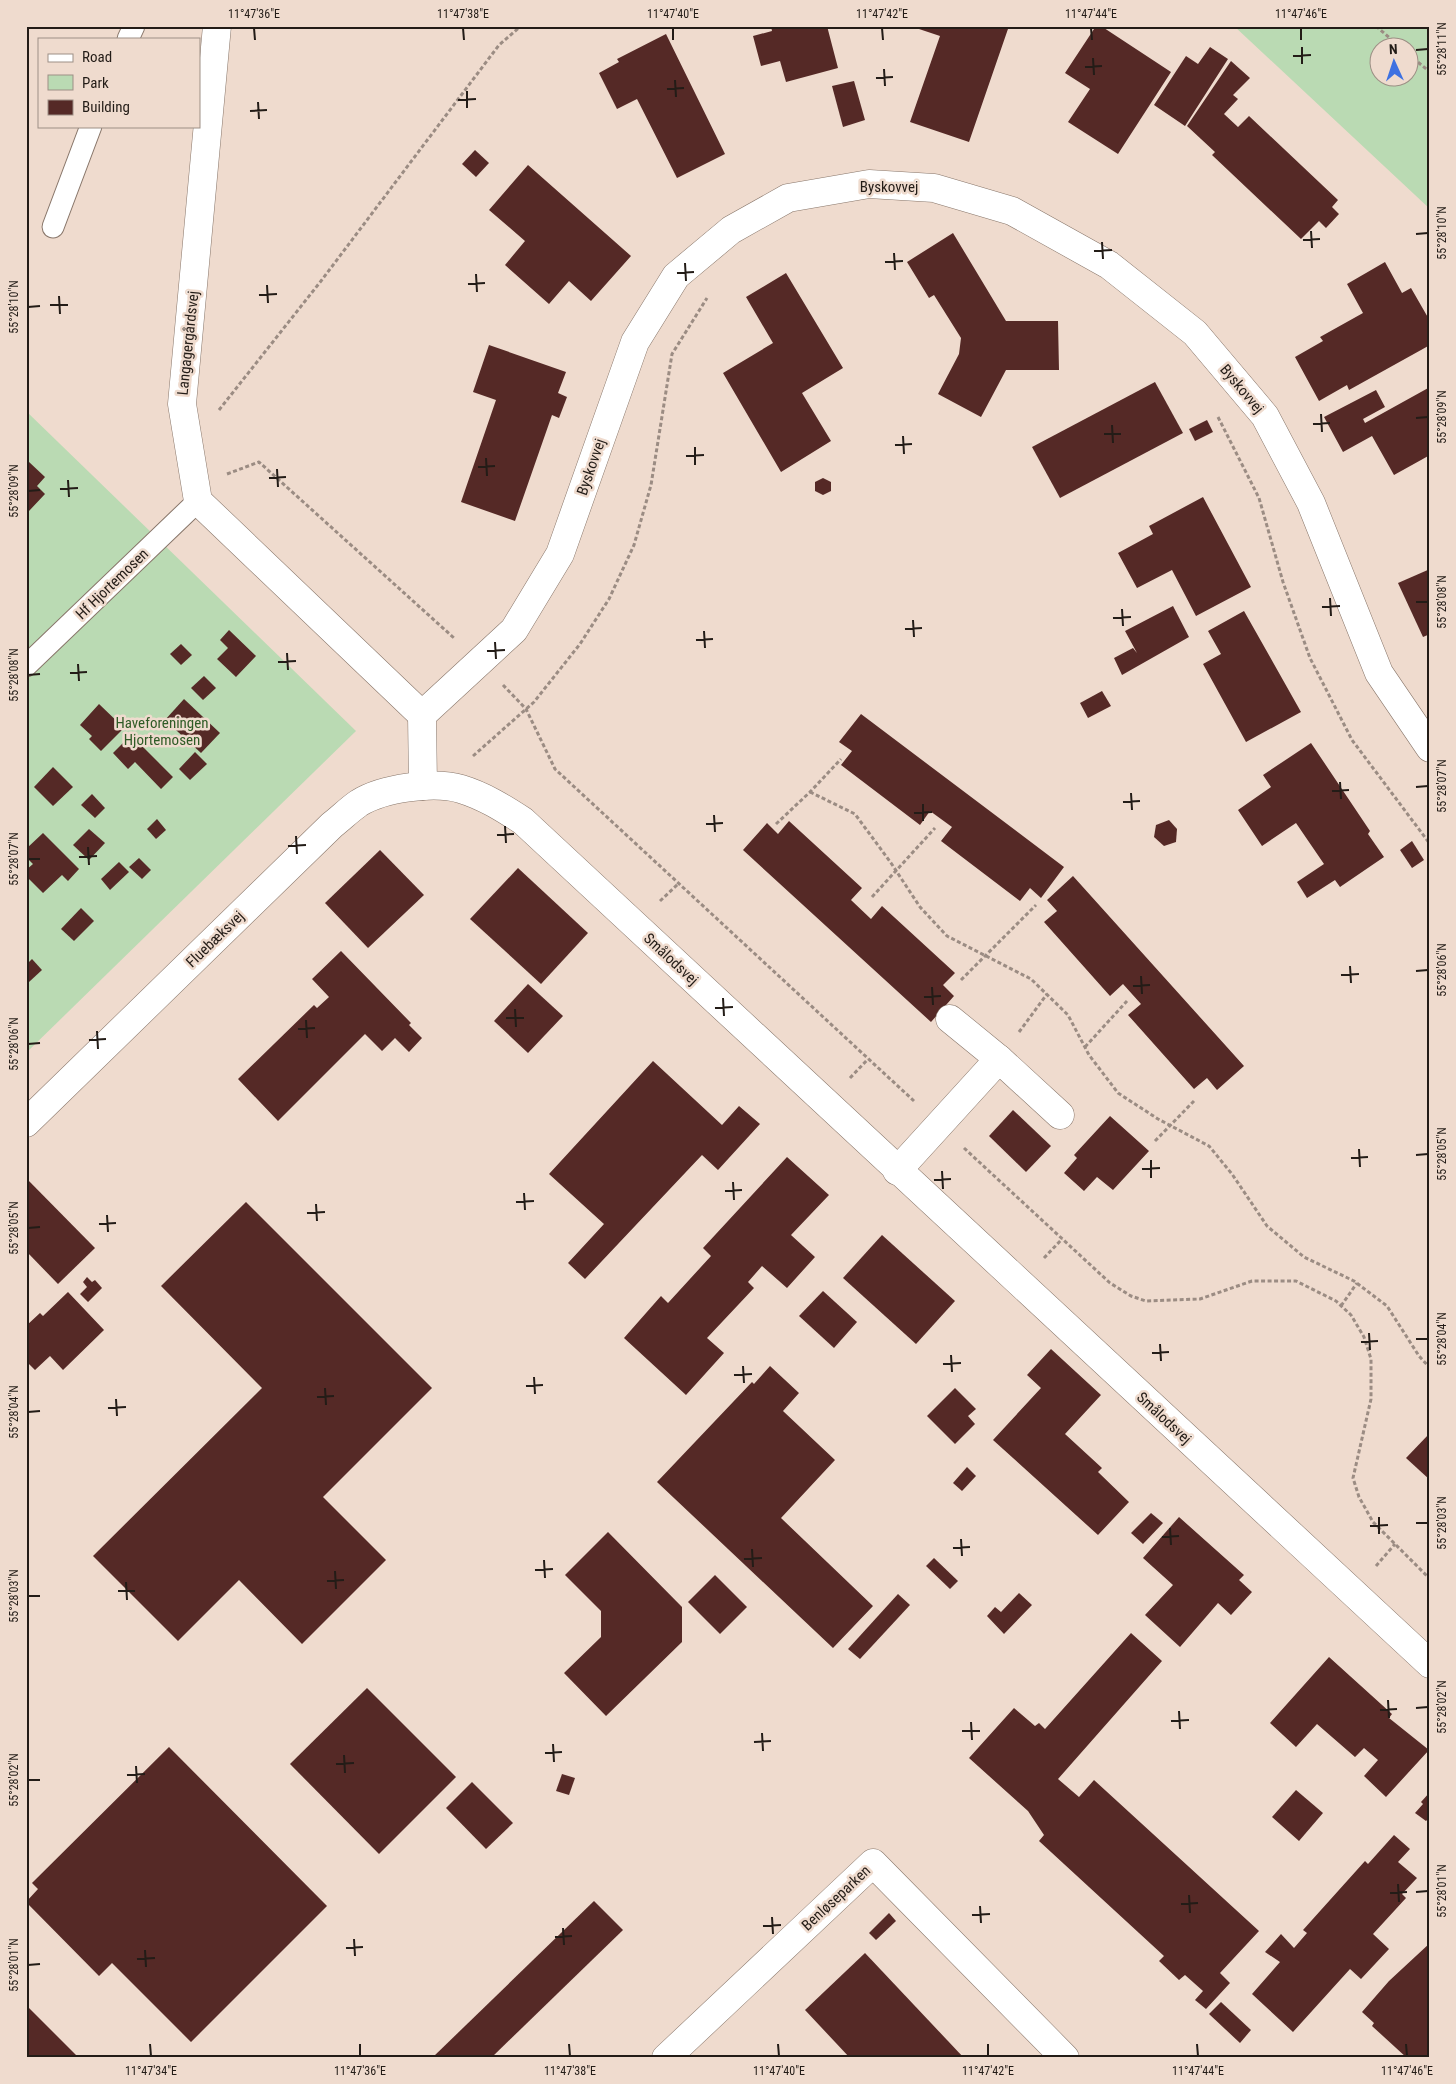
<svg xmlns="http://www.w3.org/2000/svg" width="1456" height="2084" font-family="'Roboto Condensed',sans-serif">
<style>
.green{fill:#badab3;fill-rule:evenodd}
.building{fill:#552926}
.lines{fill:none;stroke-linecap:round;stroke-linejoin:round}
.lane-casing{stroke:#88766a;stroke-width:23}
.street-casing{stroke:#88766a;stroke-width:29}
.secondary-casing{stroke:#88766a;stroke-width:29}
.path{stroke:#9b8c83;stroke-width:3;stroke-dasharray:4 2.5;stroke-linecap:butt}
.lane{stroke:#fff;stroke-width:21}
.street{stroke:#fff;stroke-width:28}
.secondary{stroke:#fff;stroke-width:28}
.ticks{fill:none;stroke:#231c17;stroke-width:2}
.labels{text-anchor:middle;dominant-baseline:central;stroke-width:5;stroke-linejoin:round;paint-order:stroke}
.street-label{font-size:15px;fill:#231c17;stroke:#efdbce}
.park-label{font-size:15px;fill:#2f5b26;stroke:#efdbce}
.neatline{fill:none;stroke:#231c17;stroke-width:2}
.ticks-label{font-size:12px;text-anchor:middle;fill:#231c17}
</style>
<rect width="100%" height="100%" fill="#efdbce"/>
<g class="green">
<path d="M1234,26h196v183zM1378,48h30v30h-30z"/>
<path d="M26,411l330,320 -330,322z"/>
</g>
<g class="building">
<path d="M771,26h56l11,42 -52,14 -6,-21 -19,5 -8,-30 19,-5z"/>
<path d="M920,26h89l-40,116 -59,-20 30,-86 -21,-7z"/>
<path d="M1096,26h5l70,46 -53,82 -50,-32 22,-33 -25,-16z"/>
<path d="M666,34l59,120 -48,24 -40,-79 -20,10 -18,-36 20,-11 -2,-3z"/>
<path d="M1210,47l18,12 -43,67 -31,-21 32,-49 12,8z"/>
<path d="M1231,61l19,17 -17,17 5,4 -14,15 14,13 11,-11 89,84 -6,7 7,7 -13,14 -7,-7 -18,18 -89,-84 3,-3 -28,-26z"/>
<path d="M854,81l11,39 -22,7 -11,-41z"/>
<path d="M475,150l14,13 -13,14 -14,-13z"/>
<path d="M528,165l103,91 -40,45 -22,-20 -20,23 -44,-39 20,-24 -36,-31z"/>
<path d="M953,233l53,88h52l1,49h-53l-25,47 -43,-23 21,-40 2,-16 -27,-43 -5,3 -22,-36z"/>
<path d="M1385,262l17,31 9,-5 19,33v24l-81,45 -2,-5 -28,16 -24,-44 28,-16 -3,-4 43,-24 -16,-29z"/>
<path d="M786,273l57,95 -41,25 29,48 -50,31 -58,-99 50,-30 -27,-46z"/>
<path d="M489,345l77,27 -8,21 9,4 -8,21 -7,-3 -37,106 -54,-19 35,-102 -23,-8z"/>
<path d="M1155,382l28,51 -123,65 -28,-51z"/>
<path d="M1430,387v68l-36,20 -22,-39 -29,16 -19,-35 52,-27 9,17 -22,12 2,4z"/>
<path d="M1207,420l6,12 -18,9 -6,-12z"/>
<path d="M28,461l17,16 -8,9 8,8 -16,17 -3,-3z"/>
<path d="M823,478l8,4v9l-8,4 -8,-4v-9z"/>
<path d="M1203,497l48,90 -55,29 -24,-46 -35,18 -19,-35 35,-19 -4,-8z"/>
<path d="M1430,569v65l-7,3 -25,-54z"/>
<path d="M1173,606l16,31 -67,38 -8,-17 19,-10 4,5 -12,-22z"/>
<path d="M1244,611l57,101 -55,30 -43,-78 18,-10 -13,-23z"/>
<path d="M229,630l27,26 -20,21 -19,-18 11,-11 -8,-8z"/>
<path d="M181,644l11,11 -11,10 -11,-11z"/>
<path d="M204,676l12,12 -13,12 -12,-12z"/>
<path d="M1102,691l9,15 -23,12 -8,-15z"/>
<path d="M184,699l36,34 -19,20 -36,-33z"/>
<path d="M99,704l25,24 -23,23 -12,-12 3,-3 -12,-11z"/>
<path d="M861,714l203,153 -23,31 -11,-10 -10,13 -79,-60 11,-14 -22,-16 -10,14 -79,-60 11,-14 -13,-9z"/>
<path d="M131,735l42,42 -12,12 -26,-27 -7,7 -15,-16z"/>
<path d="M1311,743l59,88 -2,3 16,23 -44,30 -5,-7 -28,18 -10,-16 27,-18 -28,-41 -34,23 -24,-36 33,-23 -8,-12z"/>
<path d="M195,752l12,12 -17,16 -11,-11z"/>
<path d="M53,767l20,20 -20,19 -19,-19z"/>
<path d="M92,794l13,14 -10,10 -14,-13z"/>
<path d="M157,819l9,11 -10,9 -9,-10z"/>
<path d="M1169,820l8,9 -1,13 -12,4 -10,-9 2,-12z"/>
<path d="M789,821l73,67 -11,12 20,19 11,-13 73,67 -12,12 11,11 -23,26 -188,-172 24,-27 11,11z"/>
<path d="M89,829l16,14 -16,17 -16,-15z"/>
<path d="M43,833l36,36 -11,12 -6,-6 -19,18 -17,-17v-6l7,-6 -7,-7v-8z"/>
<path d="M1412,841l12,19 -12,8 -12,-18z"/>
<path d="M380,850l44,45 -56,53 -43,-45z"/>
<path d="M139,858l12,12 -9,9 -13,-12z"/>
<path d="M119,862l10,10 -19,18 -9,-11z"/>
<path d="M518,868l70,65 -47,51 -71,-65z"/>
<path d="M1073,876l171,190 -27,24 -10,-12 -13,11 -66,-74 13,-11 -18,-20 -13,12 -66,-74 13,-11 -10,-11z"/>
<path d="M81,908l13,13 -20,20 -13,-12z"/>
<path d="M341,951l70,72 -2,2 13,13 -13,14 -14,-14 -13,13 -17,-17 -87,87 -40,-42 76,-74 3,3 12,-11 -17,-18z"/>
<path d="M32,959l10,11 -13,12 -3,-3v-14z"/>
<path d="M528,984l35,32 -35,37 -34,-32z"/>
<path d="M653,1061l69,64 17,-19 21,18 -42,46 -16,-15 -117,124 -17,-16 36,-39 -55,-50z"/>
<path d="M1013,1110l38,36 -25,26 -37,-36z"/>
<path d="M1110,1116l39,35 -36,39 -16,-13 -13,14 -20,-18 13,-15 -3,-3z"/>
<path d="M787,1157l42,38 -38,40 24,22 -28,31 -25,-22 -14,16 6,6 -47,50 17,15 -38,42 -62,-57 37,-42 7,7 43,-47 -8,-8z"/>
<path d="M26,1178l69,70 -37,36 -32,-33z"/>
<path d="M246,1202l186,186 -109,109 63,63 -84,84 -63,-64 -61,61 -85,-85 169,-168 -101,-102z"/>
<path d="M882,1235l73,66 -39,43 -73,-66z"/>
<path d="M87,1277l5,5 3,-2 7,8 -14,14 -8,-8 7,-7 -4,-5z"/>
<path d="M823,1291l34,31 -23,26 -35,-32z"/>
<path d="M68,1292l36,38 -41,40 -13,-14 -15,14 -9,-9v-35l14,-13 3,3z"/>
<path d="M1051,1349l50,46 -36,39 37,34 -4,4 31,30 -31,33 -105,-95 48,-52 -14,-13z"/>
<path d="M770,1366l29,27 -16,18 52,49 -54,58 92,88 -40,42 -176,-166 95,-100 2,2z"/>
<path d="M955,1388l21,21 -8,7 7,8 -20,20 -28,-28z"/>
<path d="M1429,1434l1,1v45l-24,-22z"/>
<path d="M967,1467l9,9 -14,15 -9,-8z"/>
<path d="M1151,1513l12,10 -20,21 -12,-11z"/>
<path d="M1179,1517l65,58 -5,5 13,12 -21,23 -13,-12 -38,44 -35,-32 28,-30 -30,-27z"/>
<path d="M608,1532l74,75v35l-76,74 -42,-43 37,-36v-26l-36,-36z"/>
<path d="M934,1558l24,23 -8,8 -24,-23z"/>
<path d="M715,1575l32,32 -27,27 -32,-32z"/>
<path d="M1019,1593l13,12 -28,29 -17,-18 8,-9 6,5z"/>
<path d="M898,1594l12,11 -50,54 -12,-10z"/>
<path d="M1131,1633l31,28 -104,118 21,18 15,-17 165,151 -39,42 10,10 -24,26 -11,-9 8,-9 -18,-16 -6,5 -20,-19 5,-5 -125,-115 5,-6 -16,-24 -59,-53 45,-50 21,18 4,-3 6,6z"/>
<path d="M1329,1657l63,57 -3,4 40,32 -43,47 -22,-21 14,-16 -14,-12 -9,9 -38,-33 -21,23 -26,-24z"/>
<path d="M367,1688l89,89 -77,77 -89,-90z"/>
<path d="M169,1747l158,159 -136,136 -79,-79 -13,13 -73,-74 12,-13 -6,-6z"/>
<path d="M562,1774l13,4 -6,17 -13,-4z"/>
<path d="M472,1782l41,41 -27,26 -40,-41z"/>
<path d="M1296,1790l27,23 -24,28 -27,-24z"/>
<path d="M1430,1792v25l-4,4 -11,-8 8,-9 -2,-2z"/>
<path d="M1394,1835l16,14 -12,13 19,16 -15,16 4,4 -33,36 16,15 -28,30 -11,-10 -57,63 -41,-38 28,-32 -15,-10 16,-18 13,14 13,-15 -4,-3 62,-69 3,3z"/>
<path d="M594,1901l29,29 -132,128h-59z"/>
<path d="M889,1913l7,8 -20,19 -7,-7z"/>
<path d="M1430,1943v115h-23l-35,-32 2,-3 -12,-11 27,-31z"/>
<path d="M865,1953l99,105h-114l-45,-48z"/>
<path d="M1221,2002l30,28 -11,13 -31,-29z"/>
<path d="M26,2005l53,53h-53z"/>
</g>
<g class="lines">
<defs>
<g id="lane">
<path d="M128,39l6,-13"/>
<path d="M53,227l38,-101"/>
<path d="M26,666l172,-165"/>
</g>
<g id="street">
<path d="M217,26l-35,378 16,97 224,214"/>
<path d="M423,786l-1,-71 92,-85 46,-76 75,-212 41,-66 55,-46 57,-32 81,-14 65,4 78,23 97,54 86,68 70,83 46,87 68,170 51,75"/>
<path d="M950,1019l49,40 61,56"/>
<path d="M897,1171l102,-112"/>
<path d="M666,2058l207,-195 192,195"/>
</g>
<path id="secondary" d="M26,1123l306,-298c9,-7 18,-16 27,-22 24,-15 75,-22 102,-14 23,7 42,19 62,32l907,843"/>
</defs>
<use href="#lane" class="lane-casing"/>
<use href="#street" class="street-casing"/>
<use href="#secondary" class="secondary-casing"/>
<g class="path">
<path d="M1376,26l25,22"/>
<path d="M1408,54l22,18"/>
<path d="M219,410l102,-129 178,-236 22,-19"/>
<path d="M1218,417l41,81 24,84 27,76 42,82 78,104"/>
<path d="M227,474l32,-12 195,176"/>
<path d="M503,685l23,24 29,60 359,332"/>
<path d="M473,756l61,-54 46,-58 29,-45 25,-54 17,-60 21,-131 35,-56"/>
<path d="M810,792l45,22 36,49 29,44 27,29 84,43 37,36 21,40 29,38 40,26 51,27 23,28 35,52 37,31 50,24 33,25 32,50 11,12"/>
<path d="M776,824l34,-32 31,-33"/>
<path d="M872,897l63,-69"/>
<path d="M660,901l18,-17"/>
<path d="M961,980l75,-75"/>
<path d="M1019,1032l28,-38"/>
<path d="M1085,1047l42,-46"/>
<path d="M850,1078l18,-19"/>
<path d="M1155,1141l39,-40"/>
<path d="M964,1148l146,135 21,13 15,5 54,-2 52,-18h44l40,20 15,14 13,22 7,22v40l-18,79 6,19 14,25 57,57"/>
<path d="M1044,1258l18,-19"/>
<path d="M1341,1306l16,-23"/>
<path d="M1376,1566l19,-22"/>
</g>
<use href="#lane" class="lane"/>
<use href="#street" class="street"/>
<use href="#secondary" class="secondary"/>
</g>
<path class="ticks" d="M254,28l1,12M463,28l1,12M673,28v12M882,28l1,12M1091,28l1,12M1301,28v12M1302,47v17M1416,50l12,-1M1293,56l18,-1M1093,58l1,17M1085,67l17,-1M884,69l1,17M876,78l17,-1M675,80l1,17M667,89l17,-1M467,91v17M458,100l18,-1M258,102l1,17M250,111l17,-1M1311,231l1,17M1416,234l12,-1M1303,240l17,-1M1102,242l1,17M1094,251l18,-1M894,253l1,17M885,262l18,-1M685,263l1,18M677,273l17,-1M476,274l1,18M468,284l17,-1M267,285l1,18M259,295l18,-1M59,296l1,18M50,305h18M28,307l12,-1M1321,414l1,18M1416,418l12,-1M1313,424l17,-1M1112,425l1,18M1104,434h17M903,436l1,18M895,445l17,-1M695,447v18M686,456l18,-1M486,458l1,18M478,467l17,-1M277,469l1,18M269,478l17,-1M68,480l1,17M60,489l18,-1M28,491l12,-1M1330,598l1,18M1416,602h12M1322,607l18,-1M1122,609l1,17M1113,618l18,-1M913,620l1,17M905,629l17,-1M704,631l1,17M696,640l17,-1M495,642l1,17M487,651l18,-1M287,653l1,17M278,662l18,-1M78,664l1,17M70,673l17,-1M28,675l12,-1M1340,782l1,17M1416,787l12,-1M1332,791l17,-1M1131,793l1,17M1123,802l17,-1M923,804v17M914,813l18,-1M714,815l1,17M706,824l17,-1M505,826l1,17M497,835l17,-1M296,836l1,18M288,846l18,-1M88,847l1,18M79,857l18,-1M28,859h12M1350,966l1,17M1416,971l12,-1M1341,975l18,-1M1141,976l1,18M1133,986l17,-1M932,987l1,18M924,997l17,-1M723,998l1,18M715,1008l18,-1M515,1009l1,18M506,1018h18M306,1020l1,18M298,1029l17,-1M97,1031l1,18M89,1040l17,-1M28,1044l12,-1M1359,1149l1,18M1416,1155l12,-1M1351,1158l17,-1M1151,1160v18M1142,1169l18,-1M942,1171l1,18M934,1180l17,-1M733,1182l1,18M725,1191l17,-1M524,1193l1,17M516,1202l18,-1M316,1204l1,17M307,1213l18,-1M107,1215l1,17M99,1224l17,-1M28,1228l12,-1M1369,1333l1,17M1416,1339h12M1361,1342l17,-1M1160,1344l1,17M1152,1353l17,-1M951,1355l1,17M943,1364l18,-1M743,1366l1,17M734,1375l18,-1M534,1377l1,17M526,1386l17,-1M325,1388l1,17M317,1397l17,-1M116,1399l1,17M108,1408l18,-1M28,1412l12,-1M1379,1517v17M1416,1523h12M1370,1526l18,-1M1170,1528l1,17M1162,1537l17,-1M961,1539l1,17M953,1548l17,-1M752,1549l1,18M744,1559l18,-1M544,1560l1,18M535,1570l18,-1M335,1571l1,18M327,1581l17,-1M126,1582l1,18M118,1591h17M28,1596h12M1388,1700l1,18M1416,1708l12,-1M1380,1710l17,-1M1179,1711l1,18M1171,1721l18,-1M971,1722l1,18M962,1731h18M762,1733l1,18M754,1742l17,-1M553,1744l1,18M545,1753l17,-1M344,1755l1,18M336,1764l18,-1M136,1766l1,17M127,1775l18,-1M28,1780h12M1398,1884l1,18M1416,1892l12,-1M1390,1893l17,-1M1189,1895l1,18M1181,1904l17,-1M980,1906l1,17M972,1915l18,-1M772,1917l1,17M763,1926l18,-1M563,1928l1,17M555,1937l17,-1M354,1939l1,17M346,1948l17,-1M145,1950l1,17M137,1959l18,-1M28,1965l12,-1M150,2044l1,12M360,2044v12M569,2044l1,12M778,2044l1,12M988,2044v12M1197,2044l1,12M1406,2044l1,12"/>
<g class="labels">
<g class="street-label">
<text x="889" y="187">Byskovvej</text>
<text transform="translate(188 343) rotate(-84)">Langagergårdsvej</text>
<text transform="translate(1242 389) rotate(50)">Byskovvej</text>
<text transform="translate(591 467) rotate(-71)">Byskovvej</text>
<text transform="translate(112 584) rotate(-44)">Hf Hjortemosen</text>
<text transform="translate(215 939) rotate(-44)">Fluebæksvej</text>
<text transform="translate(671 959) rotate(43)">Smålodsvej</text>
<text transform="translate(1164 1418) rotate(43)">Smålodsvej</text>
<text transform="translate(836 1898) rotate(-43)">Benløseparken</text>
</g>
<g class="park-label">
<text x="162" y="723">Haveforeningen<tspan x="162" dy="17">Hjortemosen</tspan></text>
</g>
</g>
<rect width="1456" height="2084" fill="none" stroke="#efdbce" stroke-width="55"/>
<rect x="38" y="38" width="162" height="90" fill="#efdbce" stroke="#9d8f85"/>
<rect x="48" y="54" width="25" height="8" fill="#ffffff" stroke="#9d8f85"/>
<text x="82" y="62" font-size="15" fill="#231c17">Road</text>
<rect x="48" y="75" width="25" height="15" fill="#badab3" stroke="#9d8f85"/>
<text x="82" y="88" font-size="15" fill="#231c17">Park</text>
<rect x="48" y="100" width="25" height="15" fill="#552926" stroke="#9d8f85"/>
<text x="82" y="112" font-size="15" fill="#231c17">Building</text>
<g transform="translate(1394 62) rotate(357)"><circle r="24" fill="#efdbce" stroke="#9d8f85"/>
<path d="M0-4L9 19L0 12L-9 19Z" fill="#3e71e1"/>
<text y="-8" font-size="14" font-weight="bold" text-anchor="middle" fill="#231c17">N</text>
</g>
<rect x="28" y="28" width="1400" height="2028" class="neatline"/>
<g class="ticks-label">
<text x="254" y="18">11°47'36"E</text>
<text x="463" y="18">11°47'38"E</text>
<text x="673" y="18">11°47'40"E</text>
<text x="882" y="18">11°47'42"E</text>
<text x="1091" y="18">11°47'44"E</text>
<text x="1301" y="18">11°47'46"E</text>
<text transform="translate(1442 49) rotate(-90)" y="4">55°28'11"N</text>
<text transform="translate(1442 233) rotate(-90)" y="4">55°28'10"N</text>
<text transform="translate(14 307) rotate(-90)" y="4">55°28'10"N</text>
<text transform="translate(1442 417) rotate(-90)" y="4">55°28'09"N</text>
<text transform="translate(14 491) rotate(-90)" y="4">55°28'09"N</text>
<text transform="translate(1442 602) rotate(-90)" y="4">55°28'08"N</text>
<text transform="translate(14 675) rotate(-90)" y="4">55°28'08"N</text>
<text transform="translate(1442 786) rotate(-90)" y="4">55°28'07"N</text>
<text transform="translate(14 859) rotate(-90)" y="4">55°28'07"N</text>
<text transform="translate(1442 970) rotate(-90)" y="4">55°28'06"N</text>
<text transform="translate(14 1044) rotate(-90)" y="4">55°28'06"N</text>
<text transform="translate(1442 1154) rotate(-90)" y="4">55°28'05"N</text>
<text transform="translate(14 1228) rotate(-90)" y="4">55°28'05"N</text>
<text transform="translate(1442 1339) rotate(-90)" y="4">55°28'04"N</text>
<text transform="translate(14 1412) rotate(-90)" y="4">55°28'04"N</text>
<text transform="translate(1442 1523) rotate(-90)" y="4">55°28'03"N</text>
<text transform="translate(14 1596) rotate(-90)" y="4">55°28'03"N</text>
<text transform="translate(1442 1707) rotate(-90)" y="4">55°28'02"N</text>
<text transform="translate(14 1780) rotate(-90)" y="4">55°28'02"N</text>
<text transform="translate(1442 1891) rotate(-90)" y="4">55°28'01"N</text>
<text transform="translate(14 1965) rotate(-90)" y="4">55°28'01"N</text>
<text x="151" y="2075">11°47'34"E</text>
<text x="360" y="2075">11°47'36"E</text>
<text x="570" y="2075">11°47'38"E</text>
<text x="779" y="2075">11°47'40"E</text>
<text x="988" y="2075">11°47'42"E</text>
<text x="1198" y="2075">11°47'44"E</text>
<text x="1407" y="2075">11°47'46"E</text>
</g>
</svg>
